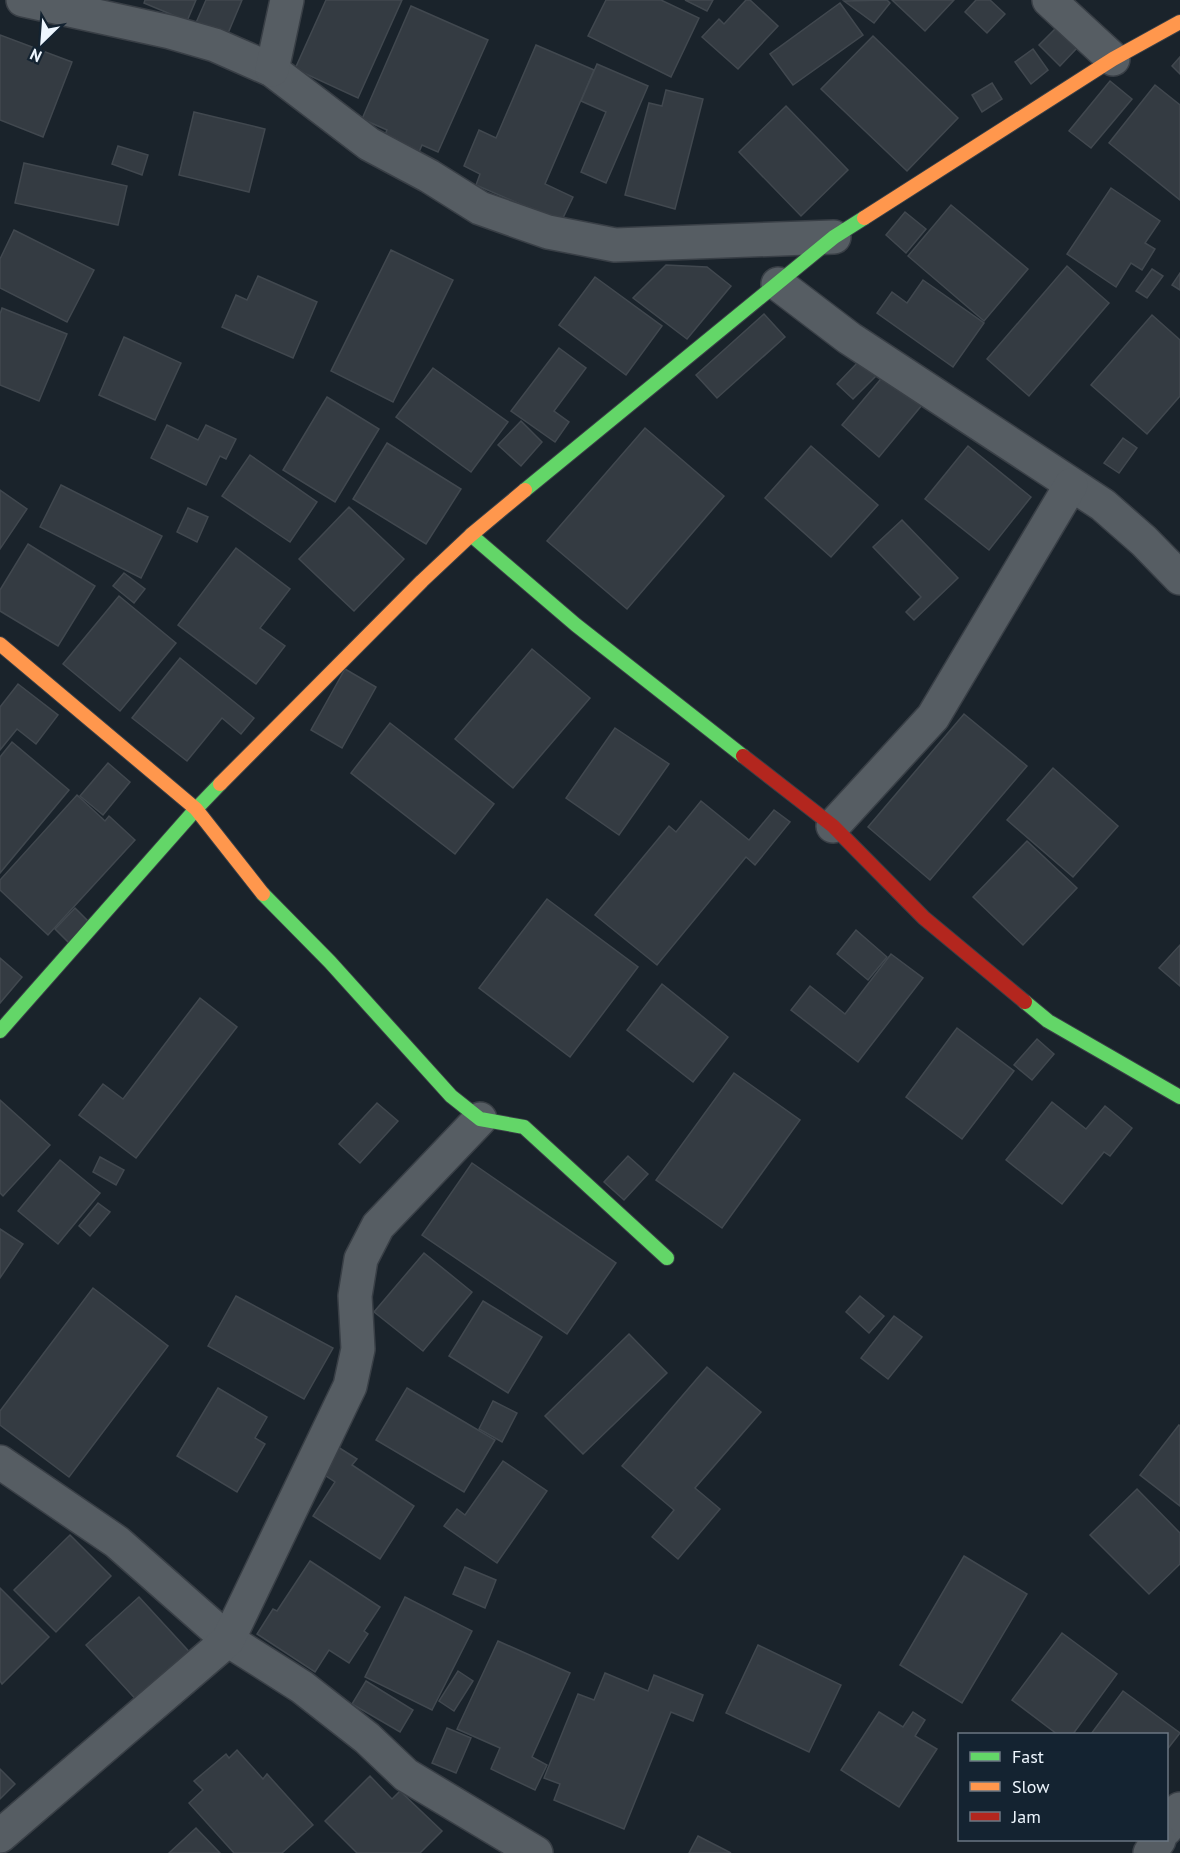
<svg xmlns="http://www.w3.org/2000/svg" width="1180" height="1853" font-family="'PT Sans',sans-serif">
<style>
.building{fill:#343b42;stroke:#41484f;stroke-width:1.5}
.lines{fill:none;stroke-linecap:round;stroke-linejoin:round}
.street-casing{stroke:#393f46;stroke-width:36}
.fast-casing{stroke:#393f46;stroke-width:16}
.slow-casing{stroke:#393f46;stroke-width:16}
.jam-casing{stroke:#393f46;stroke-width:16}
.street{stroke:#565d63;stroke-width:33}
.fast{stroke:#63d668;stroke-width:14}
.slow{stroke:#ff974d;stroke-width:14}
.jam{stroke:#b3261e;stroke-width:14}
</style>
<rect width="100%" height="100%" fill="#1a232b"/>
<g class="building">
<path d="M145,0h51l-9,21 -43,-18z"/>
<path d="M206,0h36l-16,38 -31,-13z"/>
<path d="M326,0h76l-44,98 -63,-29z"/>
<path d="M606,0h55l38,18 -28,59 -83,-41z"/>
<path d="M685,0h28l-6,11z"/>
<path d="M746,0h4l28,26 -40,43 -36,-32 17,-18 5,5z"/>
<path d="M887,0l3,3 -16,20 -30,-22z"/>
<path d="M892,0h62l-29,31z"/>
<path d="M976,0h14l15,14 -18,19 -22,-21z"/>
<path d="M840,3l23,32 -70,50 -23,-31z"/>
<path d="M411,6l77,34 -50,112 -16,-7 -5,12 -35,-15 5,-12 -25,-11z"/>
<path d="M1056,28l21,20 -17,18 -21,-21z"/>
<path d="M0,35l72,27 -29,75 -43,-17z"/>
<path d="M873,36l85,82 -51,53 -86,-82z"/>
<path d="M536,45l58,25 -49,114 28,13 -12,25 -85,-37 4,-11 -16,-8 15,-36 17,8z"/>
<path d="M1033,49l15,21 -17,14 -16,-22z"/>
<path d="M1180,57v17l-8,-8z"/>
<path d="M597,64l51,22 -42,97 -25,-11 25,-60 -25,-11z"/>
<path d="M1110,81l22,18 -41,49 -22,-17z"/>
<path d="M992,83l10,16 -20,13 -10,-17z"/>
<path d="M1155,85l25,20v95l-71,-57z"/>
<path d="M666,90l37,9 -28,110 -50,-14 24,-92 13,3z"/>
<path d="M786,106l62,64 -47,46 -62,-64z"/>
<path d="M194,112l71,17 -16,63 -70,-17z"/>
<path d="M118,146l30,9 -6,20 -30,-11z"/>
<path d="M24,163l103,23 -9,39 -103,-22z"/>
<path d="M1111,188l49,33 -15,22 10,6 -13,21 -11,-7 -15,24 -49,-33z"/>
<path d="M951,205l77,64 -44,52 -76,-65z"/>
<path d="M905,212l21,17 -20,24 -20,-18z"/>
<path d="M14,230l80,40 -27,52 -67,-34v-29z"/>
<path d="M391,250l62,30 -60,122 -62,-31z"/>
<path d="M666,265l41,2 24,19 -44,53 -54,-41z"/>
<path d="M1067,266l42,37 -80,93 -42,-37z"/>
<path d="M1152,269l11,7 -16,22 -11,-7z"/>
<path d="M1180,273v17l-8,-5z"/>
<path d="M258,276l59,26 -24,56 -71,-31 14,-32 11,5z"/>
<path d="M595,277l67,49 -36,49 -67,-50z"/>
<path d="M923,280l61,43 -31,44 -76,-54 15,-21 15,11z"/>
<path d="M2,308l65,26 -28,67 -39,-16v-71z"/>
<path d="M764,314l21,23 -68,61 -21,-23z"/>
<path d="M1152,315l28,25v56l-33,38 -56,-49z"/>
<path d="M124,337l57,26 -26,57 -56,-25z"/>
<path d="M559,348l27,20 -32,43 15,11 -14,20 -44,-31z"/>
<path d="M860,360l16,16 -23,23 -16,-15z"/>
<path d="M433,368l75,54 -37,50 -75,-55z"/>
<path d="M885,374l37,31 -43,52 -37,-32z"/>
<path d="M327,397l52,32 -44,73 -52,-32z"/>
<path d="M521,421l21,21 -21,24 -23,-21z"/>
<path d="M167,425l31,15 8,-15 30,14 -10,20 -6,-3 -14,29 -55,-27z"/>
<path d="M645,428l79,68 -97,113 -80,-68z"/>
<path d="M1123,438l14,10 -18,25 -15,-10z"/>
<path d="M387,443l74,46 -35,55 -73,-45z"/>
<path d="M811,446l67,59 -47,52 -66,-59z"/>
<path d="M968,446l63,51 -42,53 -64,-51z"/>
<path d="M250,455l67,47 -27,40 -68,-46z"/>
<path d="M61,485l101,51 -21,42 -101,-51z"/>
<path d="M0,490l27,19 -27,40z"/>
<path d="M349,507l55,52 -50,52 -55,-52z"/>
<path d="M188,508l20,9 -11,25 -20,-10z"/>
<path d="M902,520l56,58 -44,42 -8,-8 15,-15 -48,-50z"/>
<path d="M28,544l67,42 -37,60 -58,-35v-21z"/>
<path d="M236,548l54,41 -30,39 25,18 -29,38 -78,-59z"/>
<path d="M124,573l21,16 -11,14 -21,-17z"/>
<path d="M119,596l57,47 -56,68 -57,-47z"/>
<path d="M532,649l58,49 -77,90 -58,-49z"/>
<path d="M180,658l74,60 -13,16 -19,-16 -35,43 -55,-43z"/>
<path d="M345,669l31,18 -34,61 -31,-18z"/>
<path d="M18,684l40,31 -22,29 -19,-15 -17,21v-43z"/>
<path d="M964,714l63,52 -97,114 -62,-53z"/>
<path d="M390,723l104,81 -39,50 -104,-81z"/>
<path d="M615,728l54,36 -50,71 -53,-37z"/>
<path d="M12,742l57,48 -69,83v-116z"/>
<path d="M108,763l22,19 -27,33 -23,-19z"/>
<path d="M1053,768l65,58 -45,51 -66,-57z"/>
<path d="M77,795l28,26 4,-5 26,24 -87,95 -48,-45v-10z"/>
<path d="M701,801l48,39 25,-30 16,12 -35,43 -9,-8 -89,108 -62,-50 74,-89 7,6z"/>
<path d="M1027,841l50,47 -54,57 -50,-48z"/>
<path d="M547,899l91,68 -68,90 -91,-69z"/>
<path d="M75,908l16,16 -21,20 -15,-15z"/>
<path d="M856,930l31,27 -19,23 -31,-26z"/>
<path d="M1180,945v41l-21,-18z"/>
<path d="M891,954l32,24 -65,84 -67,-52 19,-24 35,28z"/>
<path d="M0,958l22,19 -22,26z"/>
<path d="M662,984l66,53 -35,45 -66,-52z"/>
<path d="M200,998l37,29 -101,131 -57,-43 24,-31 20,15z"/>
<path d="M957,1028l57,43 -52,68 -56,-42z"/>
<path d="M1037,1039l17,15 -22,26 -18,-15z"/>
<path d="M734,1073l66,47 -78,108 -66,-48z"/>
<path d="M0,1100l50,45 -47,51 -3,-3z"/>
<path d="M1052,1102l34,27 19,-23 27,22 -22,28 -6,-4 -42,52 -56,-44z"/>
<path d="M377,1103l21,18 -38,42 -21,-19z"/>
<path d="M628,1156l20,18 -24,26 -20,-18z"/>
<path d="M100,1157l24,13 -8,15 -23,-13z"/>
<path d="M60,1160l40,33 -42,51 -40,-33z"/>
<path d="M472,1163l144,100 -49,71 -145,-99z"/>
<path d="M98,1203l12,9 -20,24 -11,-10z"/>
<path d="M0,1229l23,15 -23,34z"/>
<path d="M424,1253l48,39 -49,59 -49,-39z"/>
<path d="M93,1288l75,58 -99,131 -69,-52v-14z"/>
<path d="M236,1296l97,52 -29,51 -96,-53z"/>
<path d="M860,1296l24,20 -15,17 -23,-21z"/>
<path d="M483,1301l59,36 -34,56 -59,-37z"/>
<path d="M894,1316l28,21 -34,42 -27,-21z"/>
<path d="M629,1334l38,39 -84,81 -38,-38z"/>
<path d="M707,1367l54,45 -66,76 25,21 -42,50 -26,-22 22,-27 -52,-44z"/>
<path d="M218,1388l49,29 -12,21 10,6 -28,48 -60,-36z"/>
<path d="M407,1388l88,52 -31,52 -88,-52z"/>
<path d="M493,1401l24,12 -15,29 -23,-13z"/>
<path d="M1179,1425l1,1v80l-40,-31z"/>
<path d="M330,1442l27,17 -5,6 62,41 -34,53 -67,-43 22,-34 -21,-14z"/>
<path d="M503,1461l44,30 -50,72 -53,-37 13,-17 8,6z"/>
<path d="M1137,1489l43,44v31l-31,30 -59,-59z"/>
<path d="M70,1535l41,41 -55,56 -42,-42z"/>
<path d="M964,1556l63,38 -65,109 -62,-38z"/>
<path d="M310,1561l70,46 -16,24 4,3 -19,29 -20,-13 -14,22 -58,-38 16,-25 4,2z"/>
<path d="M465,1567l31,13 -11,28 -32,-14z"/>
<path d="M0,1588l49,49 -47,47 -2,-3z"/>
<path d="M139,1597l56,61 -54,47 -55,-60z"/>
<path d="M405,1597l67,34 -40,79 -67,-33z"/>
<path d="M1062,1633l55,41 -44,60h-16l-45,-34z"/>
<path d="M498,1641l72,32 -38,84 15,8 -12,25 -44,-21 9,-21 -43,-19z"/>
<path d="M758,1645l83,40 -32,67 -83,-39z"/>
<path d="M458,1671l15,10 -19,30 -15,-10z"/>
<path d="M605,1673l43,18 6,-16 49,20 -10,26 -22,-9 -47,117 -70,-29 6,-16 -16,-6 34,-84 16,6z"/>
<path d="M366,1681l47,29 -13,22 -48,-28z"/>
<path d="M1123,1691l57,42 -14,18v-17h-75z"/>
<path d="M879,1712l24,15 10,-15 12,8 -10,16 22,13 -38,58 -58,-37z"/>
<path d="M447,1728l24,10 -15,35 -24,-10z"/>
<path d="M237,1750l26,29 4,-5 46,51 -31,28h-48l-45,-50 14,-13 -9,-9 32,-27 3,4z"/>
<path d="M0,1769l15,15 -15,15z"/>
<path d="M370,1776l22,23 8,-8 42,40 -22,22h-63l-32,-32z"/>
<path d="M196,1828l24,25h-51z"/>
<path d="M698,1836l33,17h-42z"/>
</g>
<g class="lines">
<defs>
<g id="street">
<path d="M23,0l147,32 45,13 57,25 97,74 60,32 51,32 68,24 67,13 219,-8"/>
<path d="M1049,0l64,59"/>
<path d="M272,70l15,-70"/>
<path d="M778,284l71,54 254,167 41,36 36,37"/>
<path d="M833,826l100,-109 138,-232"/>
<path d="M0,1462l117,80 111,98 74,47 65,51 39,37 130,78"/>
<path d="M1166,1829l14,-20"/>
<path d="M0,1836l228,-196 122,-254 8,-37 -3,-53 6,-37 17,-33 102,-107"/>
<path d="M1150,1853l9,-13"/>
</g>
<g id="fast">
<path d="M525,490l309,-253 30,-19"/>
<path d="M471,535l105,90 167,131"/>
<path d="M263,894l67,68 121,134 29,23 44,8 143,131"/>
<path d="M1025,1002l23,19 132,76"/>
<path d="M0,1031l196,-222 24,-25"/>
</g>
<g id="slow">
<path d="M864,218l249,-159 67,-37"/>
<path d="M0,644l196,165 67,85"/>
<path d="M220,784l202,-203 49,-46 54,-45"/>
</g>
<path id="jam" d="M743,756l90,70 91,92 101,84"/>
</defs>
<use href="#street" class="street-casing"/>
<use href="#fast" class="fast-casing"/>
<use href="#slow" class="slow-casing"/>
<use href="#jam" class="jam-casing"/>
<use href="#street" class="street"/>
<use href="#fast" class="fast"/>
<use href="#slow" class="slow"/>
<use href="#jam" class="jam"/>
</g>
<rect x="958" y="1733" width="210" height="108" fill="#142331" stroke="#6b7783" stroke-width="1.5"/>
<rect x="970" y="1752" width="30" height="9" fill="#63d668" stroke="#6b7783" stroke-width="1.5"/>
<text x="1012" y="1763" font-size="18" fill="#eef6fe">Fast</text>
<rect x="970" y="1782" width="30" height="9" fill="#ff974d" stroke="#6b7783" stroke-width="1.5"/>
<text x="1012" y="1793" font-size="18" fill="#eef6fe">Slow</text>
<rect x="970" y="1812" width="30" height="9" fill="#b3261e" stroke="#6b7783" stroke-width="1.5"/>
<text x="1012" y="1823" font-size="18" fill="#eef6fe">Jam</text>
<g transform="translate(42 42) rotate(205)" stroke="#142331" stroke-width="4.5" paint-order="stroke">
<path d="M0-4.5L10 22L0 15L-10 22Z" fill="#eef6fe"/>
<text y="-9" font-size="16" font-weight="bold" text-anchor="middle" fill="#eef6fe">N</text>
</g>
</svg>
